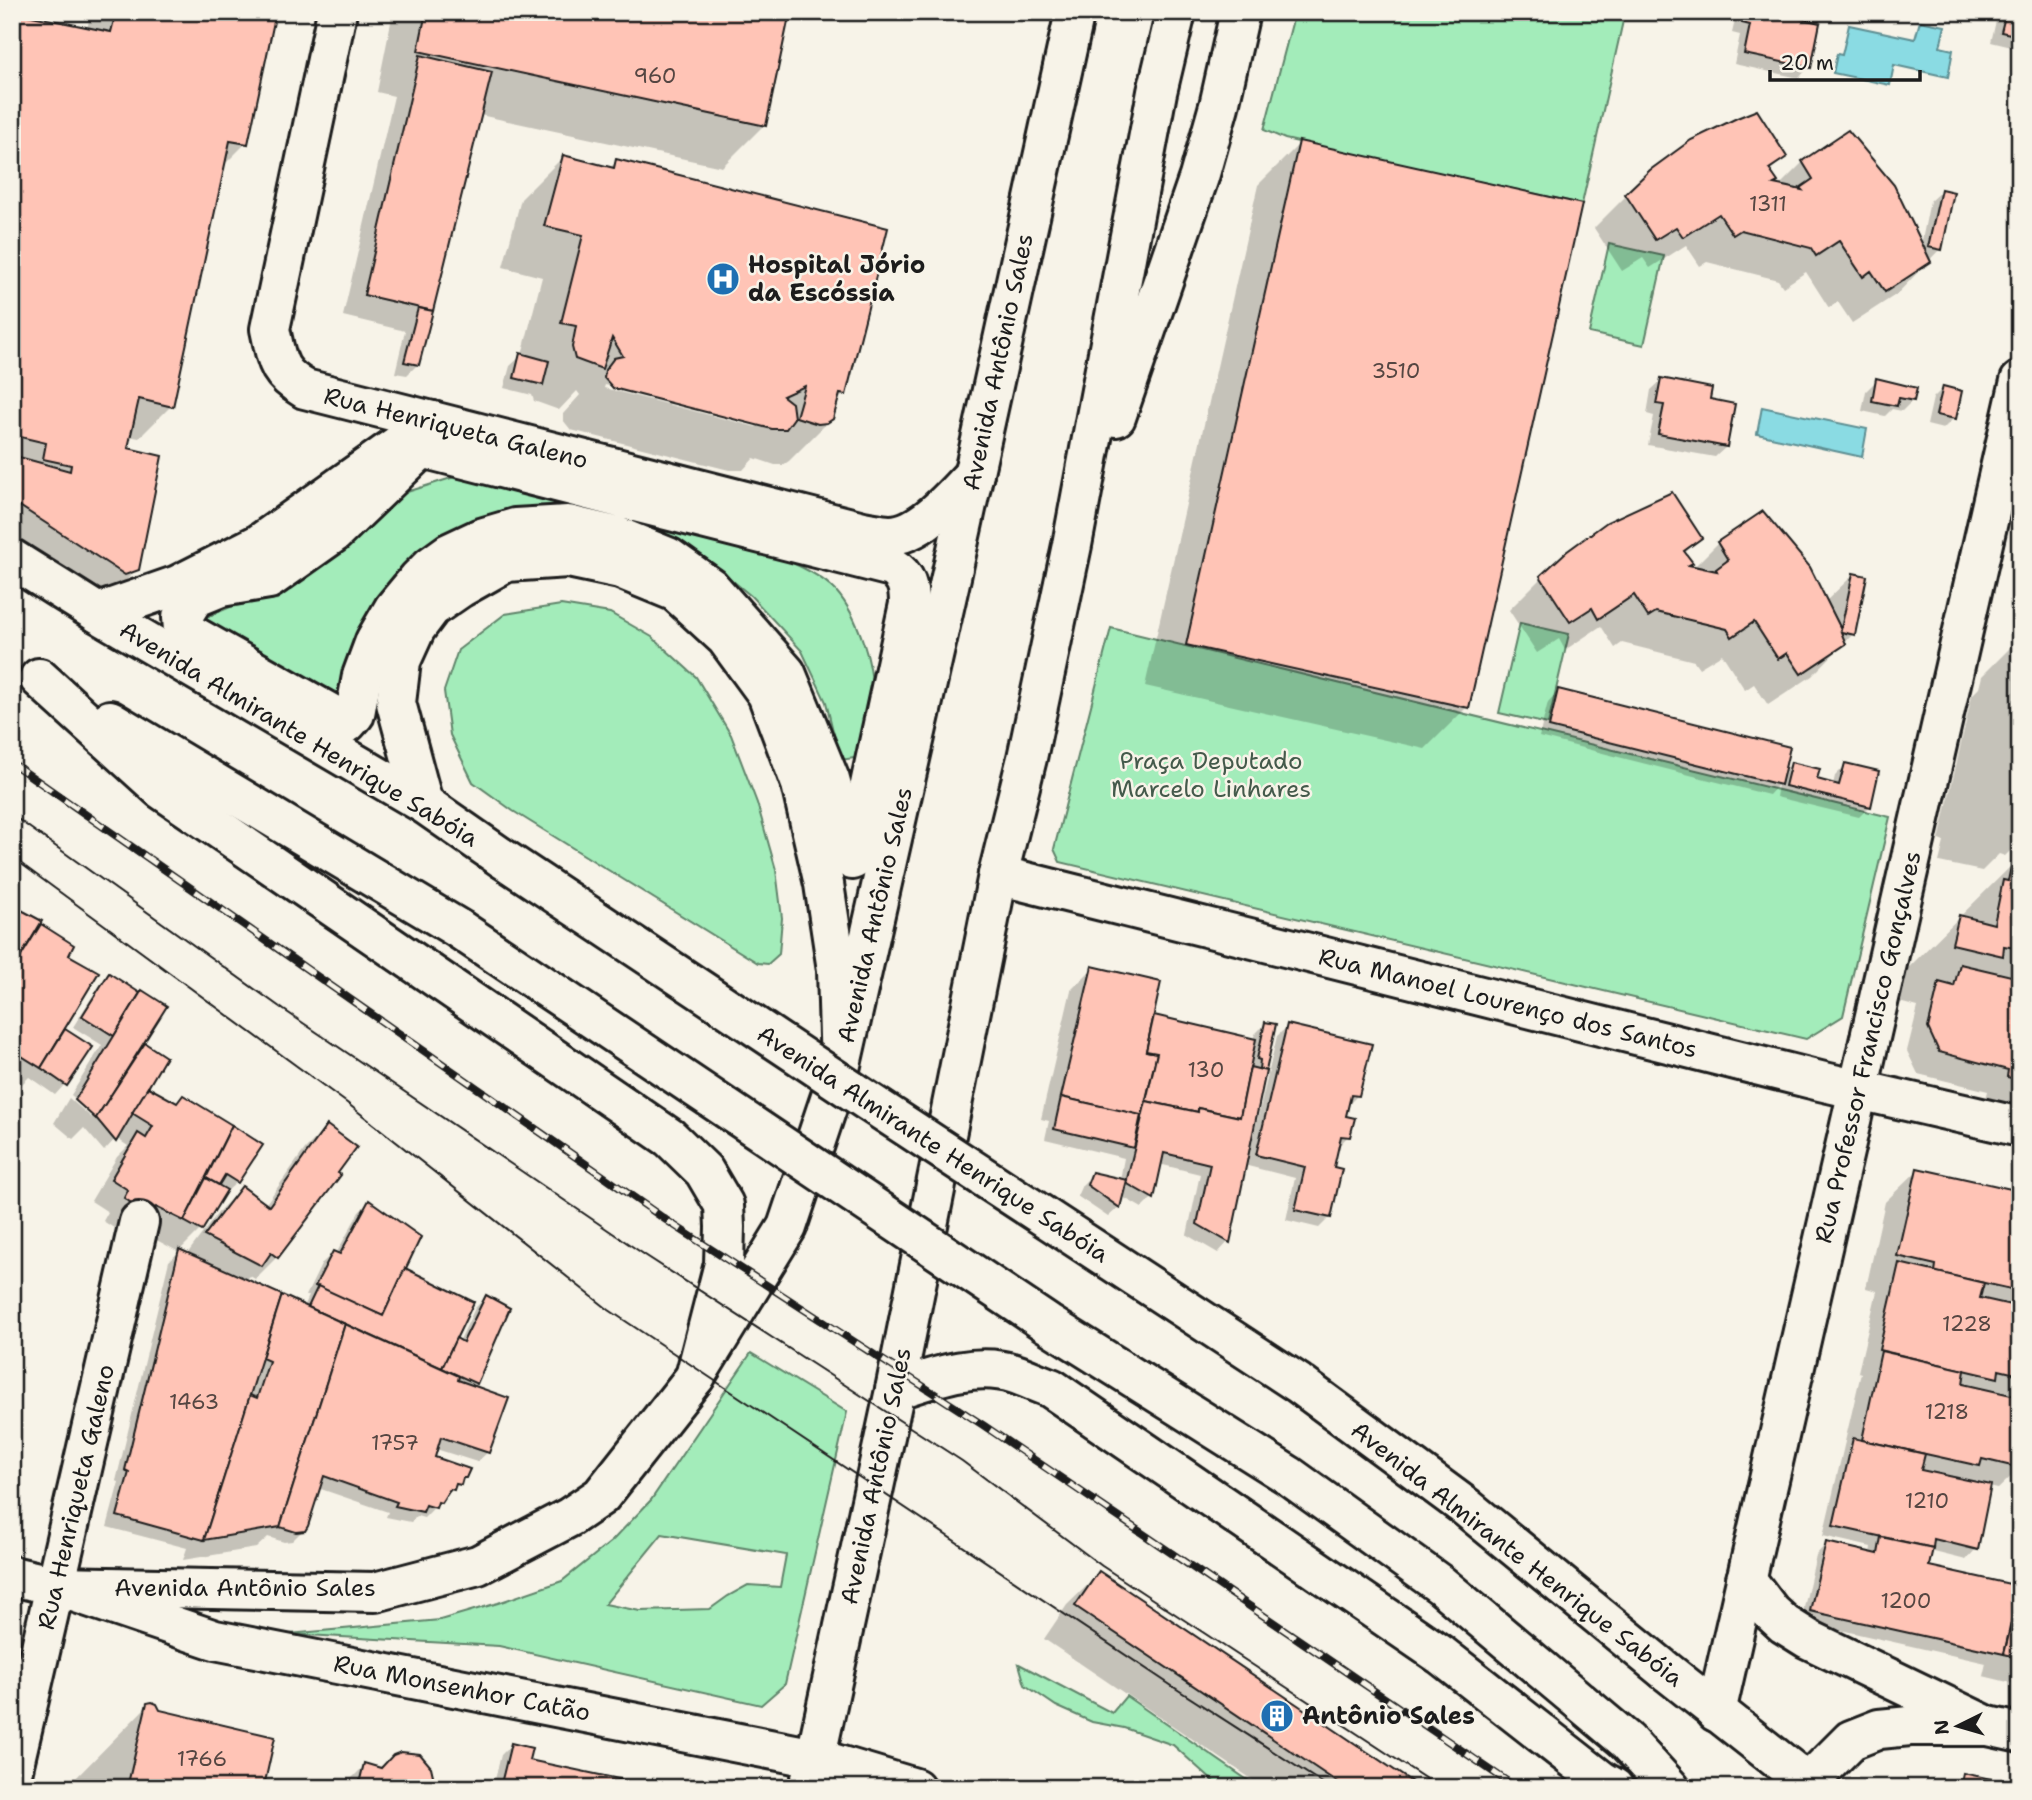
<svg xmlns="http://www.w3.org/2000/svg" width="2032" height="1800" viewBox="0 0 2032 1800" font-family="'Shantell Sans',sans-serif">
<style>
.green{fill:#a3ecba;stroke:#60846b;stroke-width:2;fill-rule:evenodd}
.water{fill:#8adbe3;stroke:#5e8f93;stroke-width:2}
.shadow{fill:#0003;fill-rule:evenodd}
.building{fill:#ffc4b6;stroke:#1c1c1c;stroke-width:2}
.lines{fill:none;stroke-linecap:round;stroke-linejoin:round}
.street-casing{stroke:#1c1c1c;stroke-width:44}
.secondary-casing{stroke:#1c1c1c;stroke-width:44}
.primary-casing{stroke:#1c1c1c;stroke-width:44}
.highway-casing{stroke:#1c1c1c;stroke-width:44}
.street{stroke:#f7f3e8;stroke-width:38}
.secondary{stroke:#f7f3e8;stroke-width:38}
.primary{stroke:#f7f3e8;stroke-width:38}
.highway{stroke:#f7f3e8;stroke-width:38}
.tram{stroke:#1c1c1c;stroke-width:2}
.rail-casing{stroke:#1c1c1c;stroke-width:8}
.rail{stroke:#f7f3e8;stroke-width:5;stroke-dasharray:16;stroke-linecap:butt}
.highway-bridge-casing{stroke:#1c1c1c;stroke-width:44;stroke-linecap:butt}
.highway-bridge{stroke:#f7f3e8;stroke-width:38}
.labels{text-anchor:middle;stroke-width:5;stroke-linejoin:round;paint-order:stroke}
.number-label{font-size:21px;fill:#554642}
.poi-label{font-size:24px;font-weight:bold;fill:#1c1c1c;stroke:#f7f3e8;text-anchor:start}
.street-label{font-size:24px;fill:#1c1c1c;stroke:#f7f3e8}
.park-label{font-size:24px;fill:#445a4b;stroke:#f7f3e8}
</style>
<rect width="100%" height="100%" fill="#f7f3e8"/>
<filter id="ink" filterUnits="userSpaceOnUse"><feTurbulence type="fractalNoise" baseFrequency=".0143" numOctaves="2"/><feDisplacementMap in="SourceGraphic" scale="14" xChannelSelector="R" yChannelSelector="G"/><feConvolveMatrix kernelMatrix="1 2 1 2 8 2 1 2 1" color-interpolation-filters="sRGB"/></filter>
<g filter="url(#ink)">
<g class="green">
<path d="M1295 12H1625L1582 204 1285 139 1264 130Z"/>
<path d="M1609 244 1664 256 1644 345 1589 333Z"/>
<path d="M470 472C532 489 593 506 655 522 704 536 802 554 836 591 858 616 875 667 872 700 870 719 865 738 862 757L840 760 826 702 802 651 751 596 703 556 656 532 569 510 341 693 321 690 202 619 242 602 277 599 307 576 354 531 404 493Z"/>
<path d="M561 605 610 613 652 637 696 677 731 735 757 803 776 870 782 918 779 954 768 964 758 963 513 811 473 782 450 735 444 691 458 650 505 614Z"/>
<path d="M1520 623 1569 634 1548 724 1499 713Z"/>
<path d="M1111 628 1890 817 1843 1016 1806 1039 1060 862 1054 849Z"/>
<path d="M751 1353 847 1412 785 1684 761 1705 499 1646 289 1634 440 1620 498 1603 562 1581 612 1541 651 1500ZM662 1534 786 1555 780 1587 748 1585 728 1596 710 1609 640 1611 605 1604Z"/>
<path d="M1019 1664 1112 1713 1126 1696 1259 1788H1223L1215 1783 1173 1745 1124 1728 1092 1722 1056 1706 1025 1685Z"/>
</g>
<g class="water">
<path d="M1920 21 1945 26 1940 47 1953 50 1948 77 1894 65 1890 85 1833 73 1837 54 1842 55 1849 25 1915 39Z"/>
<path d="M1762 407 1867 429 1862 457 1757 434Z"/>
</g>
<g class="shadow">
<path d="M91 12H275L246 143 222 167 171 406 139 438 129 436 126 450 137 569 105 602 12 555V13L87 29Z"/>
<path d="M393 12H788L764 125 722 167 480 115 418 364 407 375 395 373 405 331 343 316 394 96 377 92Z"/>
<path d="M1737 12H1794L1792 19 1809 67 1799 78 1734 64 1740 35 1732 33Z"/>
<path d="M2006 12H2020V49L1991 42 1996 21Z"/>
<path d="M1848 132 1921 245 1930 201 1941 191 1940 249 1897 294 1852 323 1838 302 1829 308 1806 272 1783 287 1778 280 1707 262 1700 266 1686 245 1650 268 1643 258 1622 271 1594 228 1651 171 1785 157 1769 172 1772 185 1778 187 1803 162Z"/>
<path d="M1300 143 1467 707 1425 749 1145 686 1258 185Z"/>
<path d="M563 157 609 169 617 161 844 394 836 402 831 419 789 461 783 465H775L754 458 743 470H729L571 430 563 420V414L580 395 577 391 559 410 534 401 532 395 504 388 510 366 522 355 542 277 503 267 521 199ZM605 385 758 424 756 427 604 388Z"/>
<path d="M1662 380 1708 400 1726 447 1715 457 1648 445 1654 416 1647 414 1651 390Z"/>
<path d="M1877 380 1913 400 1902 411 1892 409 1885 416 1862 411 1866 391Z"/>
<path d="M1943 388 1954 418 1943 429 1927 425 1933 398Z"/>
<path d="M1763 514 1825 602 1853 575V634L1812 676 1768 705 1754 684 1745 690 1722 654 1699 668 1694 661 1622 643 1615 648 1601 626 1565 650 1559 639 1537 653 1509 610 1542 577 1700 538 1684 554 1687 567 1693 568 1718 543Z"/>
<path d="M2020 638V841L2005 856 1999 854 1982 871 1939 862 1944 842 1939 840 1972 695 1979 688 1982 676Z"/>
<path d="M1558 691 1782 774 1791 764 1815 781 1833 785 1835 776 1846 765 1870 806 1859 817 1776 797 1778 785 1769 795 1539 737 1548 702Z"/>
<path d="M2013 864 2020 865 2019 1107 1986 1099 1988 1091 1918 1074 1907 1051 1918 1007 1895 1001 1902 974Z"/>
<path d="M12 907 72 946 67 955 59 1037 65 1031V1084L55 1095 29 1077 18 1088 12 1085Z"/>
<path d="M1093 968 1152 1016 1253 1040 1255 1034 1265 1024 1274 1025 1251 1134H1254L1277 1036 1288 1026 1358 1095 1346 1107 1344 1117 1348 1136 1337 1148 1332 1168 1329 1218 1319 1228 1286 1220 1295 1178 1244 1165 1228 1242 1218 1253 1187 1235 1200 1174 1159 1164 1152 1198 1142 1208 1121 1196 1119 1207 1108 1217 1077 1196 1082 1185 1093 1174 1120 1180 1124 1158 1045 1139 1049 1121 1041 1119 1071 990Z"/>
<path d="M110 975 140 995 138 1051 145 1045 146 1088 176 1105 183 1098 260 1145 237 1182 226 1192 224 1191 200 1230 179 1251 187 1254 220 1210 242 1188 265 1205 305 1149 327 1127 277 1257 255 1279 250 1276 245 1281 304 1307 309 1296H306L322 1263 333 1253 336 1254 359 1212 369 1202 403 1269 454 1339 459 1342 475 1308 485 1298 475 1383 471 1387 488 1452 477 1462 436 1449 433 1458 464 1477 424 1518 417 1516 411 1522 386 1517 388 1512 318 1488 303 1530 292 1541 284 1542 268 1537 256 1548 183 1560 187 1548 107 1527 119 1482 116 1481 169 1261 179 1252 136 1229 128 1237 103 1221 108 1212 91 1201 117 1157 128 1146 116 1138 104 1151 84 1128 73 1139 54 1123 69 1098 92 1118V1113L71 1095 102 1045 73 1027 99 986Z"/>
<path d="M1918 1170 2020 1193V1468L1998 1489 1989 1487 1976 1549 1966 1560 1930 1551 1927 1567 2006 1585 2020 1570V1685L1983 1676 1986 1663 1801 1621 1816 1555 1826 1544 1870 1554 1871 1547 1823 1536 1861 1373 1858 1372 1877 1291 1866 1288 1885 1202Z"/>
<path d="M1100 1573 1418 1788H1265L1044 1639 1067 1605Z"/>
<path d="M148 1705 159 1711 265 1788H66Z"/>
<path d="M511 1745 527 1762 645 1788H493L501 1755Z"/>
<path d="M365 1765 432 1782 450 1788H342Z"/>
<path d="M1964 1775 2017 1788H1953Z"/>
</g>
<g class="building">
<path d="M12 12 111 32 116 12H276L248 144 230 141 173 407 139 399 128 448 162 456 139 570 125 575 12 501V455L70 471 71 465 43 459 46 443 12 435Z"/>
<path d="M426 12H790L766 126 418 51Z"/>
<path d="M1744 12H1795L1794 17 1820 23 1811 68 1744 54 1750 25 1742 23Z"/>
<path d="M2006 12H2020V36L2001 32Z"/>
<path d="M420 55 492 72 433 311 364 295Z"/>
<path d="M1757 110 1787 157 1769 169 1778 182 1774 184 1802 190 1800 188 1813 179 1802 161 1848 130 1894 185 1931 262 1885 292 1871 271 1863 277 1839 241 1816 256 1811 248 1741 230 1733 235 1719 214 1683 237 1676 227 1655 240 1625 194 1650 170 1691 140 1737 118Z"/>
<path d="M1299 141 1582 204 1469 708 1186 645Z"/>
<path d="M563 155 614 168 616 159 888 228 846 395 840 394 833 419 827 423 818 424 796 417 805 386 783 396 792 403 794 418 786 429H772L613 388 604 378 605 370 614 358 623 356 612 338 602 369 575 359 572 347 576 326 561 323 583 235 544 226Z"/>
<path d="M1941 189 1954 192 1942 250 1928 247Z"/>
<path d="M418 308 433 311 419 365 404 362Z"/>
<path d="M520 353 549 361 543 385 514 378Z"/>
<path d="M1661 378 1712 388 1710 399 1735 404 1727 447 1658 434 1664 405 1656 404Z"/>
<path d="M1876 378 1917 388 1914 401 1899 398 1897 406 1872 401Z"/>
<path d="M1943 386 1962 391 1956 419 1936 415Z"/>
<path d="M1672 492 1702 538 1684 551 1693 563 1689 565 1717 571 1716 569 1728 560 1717 542 1763 511 1810 567 1841 629 1853 573 1867 576 1855 635 1841 632 1846 644 1801 674 1787 653 1778 659 1754 622 1732 637 1727 629 1656 612 1648 617 1634 595 1598 619 1592 608 1570 622 1540 576 1566 552 1607 522Z"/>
<path d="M1558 689 1790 747 1781 785 1549 727Z"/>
<path d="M1791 762 1820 769 1817 779 1839 785 1845 763 1879 771 1871 807 1785 786Z"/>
<path d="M2012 862 2020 863V949L2004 946 2003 956 1952 944 1959 915 1994 924 2003 880 2008 881Z"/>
<path d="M12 905 42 921 12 971Z"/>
<path d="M41 924 74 945 69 955 99 972 41 1068 12 1050V971Z"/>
<path d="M1960 964 2020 978V1080L2007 1077 2008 1070 1939 1052 1928 1028 1939 982 1954 986Z"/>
<path d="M1092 966 1161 982 1146 1051 1157 1053 1142 1116 1061 1097Z"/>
<path d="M109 973 140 993 114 1036 82 1016Z"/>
<path d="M142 990 167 1006 96 1119 75 1100Z"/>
<path d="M1154 1015 1256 1039 1240 1117 1198 1108V1112L1146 1101 1157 1053 1146 1051Z"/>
<path d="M1265 1022 1276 1024 1266 1071 1259 1069 1260 1060 1257 1059Z"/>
<path d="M1287 1024 1372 1044 1359 1096 1351 1095 1346 1116 1355 1118 1350 1137 1341 1136 1334 1167 1342 1169 1331 1218 1295 1210 1305 1167 1256 1155Z"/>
<path d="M65 1029 93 1047 67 1086 41 1068Z"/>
<path d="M145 1043 166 1057 116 1142 96 1118Z"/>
<path d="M1250 1067 1266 1071 1230 1243 1197 1224 1210 1164 1164 1153 1154 1199 1126 1183 1146 1101 1198 1112V1108L1240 1117Z"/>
<path d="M148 1087 177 1103 183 1095 232 1125 184 1221 156 1207 151 1216 124 1198 128 1190 111 1179 138 1133 146 1138 153 1126 132 1113Z"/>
<path d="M1061 1097 1141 1115 1134 1148 1054 1129Z"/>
<path d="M232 1125 263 1145 238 1183 225 1175 219 1185 206 1178Z"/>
<path d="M327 1125 357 1147 338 1173 341 1175 278 1258 271 1253 262 1266 204 1236 242 1186 269 1206Z"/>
<path d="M1917 1168 2020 1191V1291L1935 1272 1936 1265 1897 1256Z"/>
<path d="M1092 1172 1127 1180 1120 1208 1087 1185Z"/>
<path d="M206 1178 227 1190 202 1231 184 1221Z"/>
<path d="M369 1200 421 1237 383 1316 315 1286 333 1251 340 1254Z"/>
<path d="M179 1249 282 1295 204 1540 117 1516 129 1472 125 1470Z"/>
<path d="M1899 1263 1984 1283 1980 1298 2020 1307V1375L1999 1370 1998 1378 1879 1350Z"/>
<path d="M405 1268 474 1302 442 1368 308 1307 318 1286 383 1316Z"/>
<path d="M282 1295 345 1324 280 1527 204 1540 250 1395 257 1398 269 1361 262 1358Z"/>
<path d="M486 1295 510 1308 477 1384 442 1368 456 1338 463 1342Z"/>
<path d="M345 1324 459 1376 458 1380 509 1398 489 1453 441 1437 435 1457 470 1469 466 1478H463L461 1485 456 1484 454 1490 450 1489 441 1503 438 1502 436 1508 426 1505 423 1512 395 1506 397 1502 324 1476 308 1526 305 1531 296 1532 280 1527Z"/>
<path d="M1881 1351 1965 1370 1963 1384 2020 1397V1468L1982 1459 1980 1466 1862 1440Z"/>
<path d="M1853 1438 1925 1454 1921 1470 1991 1485 1978 1550 1934 1539 1933 1548 1833 1526Z"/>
<path d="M1881 1537 1933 1548 1929 1566 2019 1586 2004 1654 1810 1611 1826 1542 1878 1554Z"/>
<path d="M1099 1571 1421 1788H1346L1075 1606Z"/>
<path d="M2020 1591V1658L2004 1654Z"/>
<path d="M152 1702 157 1704 160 1710 275 1737 265 1782 268 1783 266 1788H127L146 1707 147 1703Z"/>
<path d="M511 1743 532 1748 529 1760 619 1779 617 1788H500Z"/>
<path d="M401 1752 420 1754 431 1767 434 1780 451 1785V1788H358L364 1763 381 1768 393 1755Z"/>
<path d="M1963 1773 2019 1785V1788H1960Z"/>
<path d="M619 1779 655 1788H617Z"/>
</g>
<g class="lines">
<defs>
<g id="street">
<path d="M337 12 270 329C277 360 276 372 305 389L432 421"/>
<path d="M422 448 892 567C907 576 909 588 909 604L854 859 852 860 830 780 786 673 710 587 668 557 619 537 568 525 515 528 481 538 449 553 431 566 418 579 394 608 375 641 362 676 355 714 347 723 183 630 182 617 194 598 221 587 269 579 334 533Z"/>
<path d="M998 875 1820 1081 2020 1127"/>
<path d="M1746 1579 1771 1612 1784 1624 1808 1639 1988 1726"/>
<path d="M1716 1712 2020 381"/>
<path d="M815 1758 915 1788"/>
<path d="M12 1773 139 1222"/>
<path d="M1808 1783 1851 1740 1879 1729 1910 1726H1988L2020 1733"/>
</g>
<path id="secondary" d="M12 1576 56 1586 215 1640 815 1758"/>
<g id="primary">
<path d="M1116 417 1199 177 1219 106 1240 12"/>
<path d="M432 421 863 531C871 532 881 535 890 535 921 535 954 495 974 474"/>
<path d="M56 1586 375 1592 478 1565 570 1517 601 1496 695 1377 787 1227 840 1069 951 577 1075 12"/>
<path d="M809 1788 895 1390 998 875 1027 758 1072 545 1157 92 1176 12"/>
</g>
<g id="highway">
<path d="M12 559 98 613 423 803 502 858"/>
<path d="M98 613 178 585 259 544 432 421"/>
<path d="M39 678 161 789 670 1138 704 1171 724 1205 725 1227 724 1264 695 1377"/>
<path d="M110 720 459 929"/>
<path d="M423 803 396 703 401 661 416 628 431 608 460 588 506 562 568 558 620 569 676 592 726 638 767 694 801 784 824 884 837 970 840 1069"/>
<path d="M895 1390C932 1378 975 1361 1015 1374 1027 1378 1039 1384 1051 1388L1441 1655 1602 1781 1614 1788"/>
<path d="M1666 1671 1814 1788"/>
<path d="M1627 1741 1670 1788"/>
</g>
</defs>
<use href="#street" class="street-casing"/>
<use href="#secondary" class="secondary-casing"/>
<use href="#primary" class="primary-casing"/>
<use href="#highway" class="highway-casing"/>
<use href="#street" class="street"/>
<use href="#secondary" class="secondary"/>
<use href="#primary" class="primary"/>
<use href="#highway" class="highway"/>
<g class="tram">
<path d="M12 815 284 1010 645 1255 962 1461 1102 1566 1440 1788"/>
<path d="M12 857 347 1103 609 1310 1172 1686 1330 1788"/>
</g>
<defs>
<path id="rail" d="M12 763 666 1220 983 1425 1517 1788"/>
</defs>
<use href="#rail" class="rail-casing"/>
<use href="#rail" class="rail"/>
<defs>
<g id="highway-bridge">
<path d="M502 858 869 1102 1298 1383 1466 1507 1666 1671"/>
<path d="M459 929 1048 1324 1288 1475 1441 1585 1627 1741"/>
</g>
</defs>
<use href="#highway-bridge" class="highway-bridge-casing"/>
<use href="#highway-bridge" class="highway-bridge"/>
</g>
</g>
<defs>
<symbol id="hospital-disc" viewBox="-11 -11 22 22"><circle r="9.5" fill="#1f6fb2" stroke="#f7f3e8"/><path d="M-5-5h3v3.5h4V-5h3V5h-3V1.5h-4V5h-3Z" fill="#fff"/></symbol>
<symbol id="building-disc" viewBox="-11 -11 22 22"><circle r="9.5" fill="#1f6fb2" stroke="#f7f3e8"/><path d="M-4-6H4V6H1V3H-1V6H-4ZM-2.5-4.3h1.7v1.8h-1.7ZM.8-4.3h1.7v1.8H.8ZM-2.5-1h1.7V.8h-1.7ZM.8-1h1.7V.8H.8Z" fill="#fff"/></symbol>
</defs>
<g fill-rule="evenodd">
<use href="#hospital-disc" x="704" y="260" width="38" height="38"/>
<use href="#building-disc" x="1258" y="1697" width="38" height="38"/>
</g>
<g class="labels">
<g class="number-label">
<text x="655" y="83">960</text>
<text x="1768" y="211">1311</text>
<text x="1396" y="378">3510</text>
<text x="1206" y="1077">130</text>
<text x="1967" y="1331">1228</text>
<text x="194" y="1409">1463</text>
<text x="1947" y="1419">1218</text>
<text x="395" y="1450">1757</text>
<text x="1927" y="1508">1210</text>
<text x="1906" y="1608">1200</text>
<text x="202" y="1766">1766</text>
</g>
<g class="poi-label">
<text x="748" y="273">Hospital Jório<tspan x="748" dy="28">da Escóssia</tspan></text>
<text x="1302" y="1724">Antônio Sales</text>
</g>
<g class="street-label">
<text transform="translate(998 362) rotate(-78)" y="8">Avenida Antônio Sales</text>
<text transform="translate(456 428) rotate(14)" y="8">Rua Henriqueta Galeno</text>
<text transform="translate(299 734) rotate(31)" y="8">Avenida Almirante Henrique Sabóia</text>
<text transform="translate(875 915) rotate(-77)" y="8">Avenida Antônio Sales</text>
<text transform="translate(1508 1003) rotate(14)" y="8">Rua Manoel Lourenço dos Santos</text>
<text transform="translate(1868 1047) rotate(-77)" y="8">Rua Professor Francisco Gonçalves</text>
<text transform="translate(933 1144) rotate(33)" y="8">Avenida Almirante Henrique Sabóia</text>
<text transform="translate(876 1476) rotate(-78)" y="8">Avenida Antônio Sales</text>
<text transform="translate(76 1497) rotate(-77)" y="8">Rua Henriqueta Galeno</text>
<text transform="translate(1517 1554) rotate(38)" y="8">Avenida Almirante Henrique Sabóia</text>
<text x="245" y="1596">Avenida Antônio Sales</text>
<text transform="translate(462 1688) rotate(11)" y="8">Rua Monsenhor Catão</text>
</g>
<g class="park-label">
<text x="1211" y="769">Praça Deputado<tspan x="1211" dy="28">Marcelo Linhares</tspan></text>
</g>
</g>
<rect width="2032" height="1800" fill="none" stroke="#f7f3e8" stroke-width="42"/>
<rect x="21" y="21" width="1990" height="1758" fill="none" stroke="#1c1c1c" stroke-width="2.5" filter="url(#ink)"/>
<g transform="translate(1958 1726) rotate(265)" stroke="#f7f3e8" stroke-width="5" paint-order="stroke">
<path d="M0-5L12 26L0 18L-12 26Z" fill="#1c1c1c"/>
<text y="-10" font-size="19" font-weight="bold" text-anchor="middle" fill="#1c1c1c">N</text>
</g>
<path d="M1770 70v10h150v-10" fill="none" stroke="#1c1c1c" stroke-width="3.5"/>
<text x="1780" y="70" font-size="21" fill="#1c1c1c" stroke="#f7f3e8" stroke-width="5" paint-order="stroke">20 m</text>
</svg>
